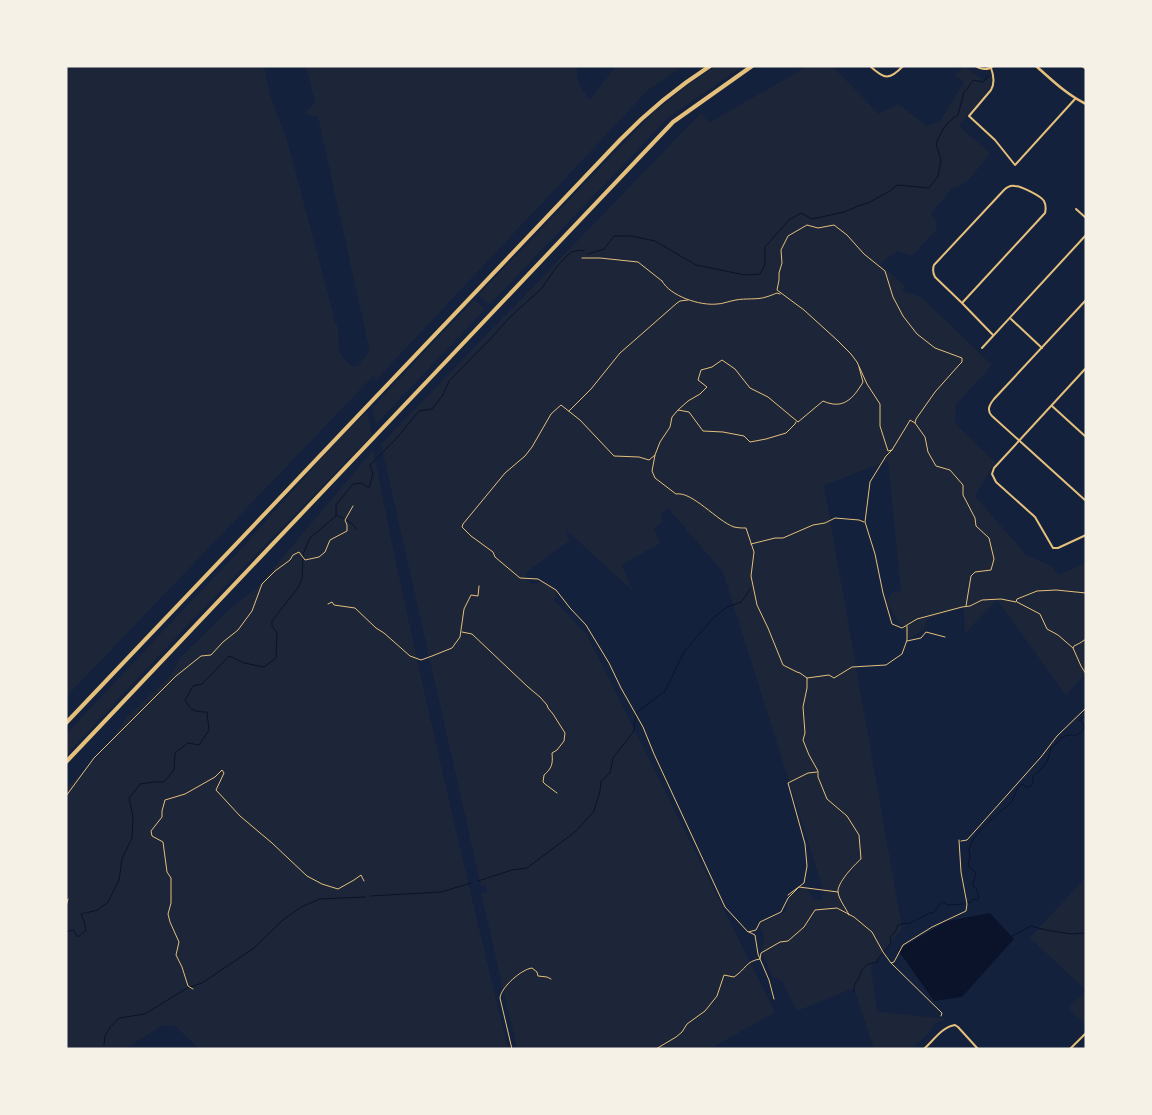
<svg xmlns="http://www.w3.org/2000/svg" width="1152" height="1115" viewBox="0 0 1152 1115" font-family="'Playfair Display',serif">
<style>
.green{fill:#1d2539}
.water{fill:#0b132b}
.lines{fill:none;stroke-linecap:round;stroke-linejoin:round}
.stream{stroke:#0b132b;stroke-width:1}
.path{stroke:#e5c07b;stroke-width:1}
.minor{stroke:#e5c07b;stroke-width:2}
.secondary{stroke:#e5c07b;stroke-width:2.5}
.motorway{stroke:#e5c07b;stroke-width:4}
</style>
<rect width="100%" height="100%" fill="#14213d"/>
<g class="green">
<path d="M66 66H264L270 95 287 140 333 313 334 320 338 328 339 352 343 358 353 367 360 365 361 361C370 354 371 349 367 339L318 117 304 114 315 103 308 73 304 66H577C576 81 580 86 588 98L591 99 616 66H683L648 90 375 381 374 375 66 697Z"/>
<path d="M716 66H743L669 117 490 304 478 295 653 113 686 86Z"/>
<path d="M808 66H832L879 114 898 104 927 126 940 121 964 82 954 75 965 67 981 79 983 82 992 75V85L959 126 990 153C980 165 967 187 952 188L931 214 937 222 936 230 912 256 897 251 880 264 905 286 902 291 921 297 992 365 956 405 955 423 995 462 975 496 1027 556 1052 566 1058 575 1086 563V673L1066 695 997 600 965 633 964 607 927 619 924 629 910 639 886 602 893 592 901 591 888 461 824 485 902 928 871 967 877 1012 947 1019 935 1023C929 1033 918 1046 906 1049 896 1051 884 1049 874 1049L854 988 797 1011 782 981 772 977 761 949 765 939 759 924 786 911 788 895 805 887 814 900H821L824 892 723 572 668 508 662 513 661 523 654 529 660 543 622 565 633 591 566 530 569 541 527 572 526 578 533 585 542 581 557 590 554 600 587 635 775 1012 710 1049H517L481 893H487L486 885 481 886 381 444 701 113 709 123Z"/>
<path d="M474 300 485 309 376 424 372 408Z"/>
<path d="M367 411 372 435 196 616 66 755V734L240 550 330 449Z"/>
<path d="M373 450C413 651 460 850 508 1049H199L176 1027 163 1025 125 1049H66V789L106 748 126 718 171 675 180 658 233 606 256 589Z"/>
<path d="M1086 877V990L1030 938Z"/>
<path d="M1086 991V1025L1068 1008Z"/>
</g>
<path class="water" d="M990 913 1014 939 962 997 934 1001 898 950 947 921Z"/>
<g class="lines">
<g class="stream">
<path d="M588 254 604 249 614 236H631L655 241 696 265 745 275 760 274 765 265V247L789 220 801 213 812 219 844 212 858 206 868 203 890 191 897 185 929 188 938 176 941 160 936 144C942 130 945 123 958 115L964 92 968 88 973 80 983 82 989 76"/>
<path d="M337 515 351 523 357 529"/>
<path d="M478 881 512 870 527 868 575 832 594 811 600 791 601 781 610 773 613 758 634 731 636 713 665 691 684 652 713 618 727 607 741 602 751 588"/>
<path d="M371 896 441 892 471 883"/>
<path d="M968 902 970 903 973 899 977 900 979 897 976 888 973 886V883L976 875 975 872 968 866C968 862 970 859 970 855 970 854 969 852 969 851 969 838 992 819 1001 811 1003 808 1008 807 1010 804 1015 797 1015 789 1022 784L1026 787H1030L1033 783C1031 772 1038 774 1043 767 1048 762 1049 755 1051 748 1060 742 1062 732 1075 736L1080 733 1084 729 1083 723 1079 720 1083 717 1086 718"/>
<path d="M66 932 73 930 78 937 86 930 84 921 81 914 98 910 108 902 119 880 122 859 132 838 133 817 129 798 140 784 154 782H164L174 770 175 753 188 743 199 745 209 730 207 712C195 712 191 711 185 700L193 686 202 684 229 656 244 663 264 667 276 658 277 633 272 626V621L297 589 302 579 303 554 310 538 336 516V505L353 484 361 483 369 488 373 474 370 465 395 440 419 411 432 409 443 395 449 381 495 334 509 318 542 288 557 266 571 252 580 250 584 251"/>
<path d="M1012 936 1031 926 1046 930 1071 934 1086 933"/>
<path d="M854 993C854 982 855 985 859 977 865 964 864 965 878 962V959L891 943 890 937 895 932 898 925 905 923 908 924 924 916 927 915 929 913H933L942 902 946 903 947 905 963 904"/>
<path d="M104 1045 105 1036 110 1027 119 1018 145 1014 187 988 202 983 254 948 284 919 301 907 320 899 365 897"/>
<path d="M102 1049V1048"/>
</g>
<g class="path">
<path d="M582 258H600L638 262 662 281"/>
<path d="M662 281C670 296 700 306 717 304 723 304 729 301 736 300 746 298 757 300 766 297 770 296 774 294 777 293L780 294"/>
<path d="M678 410 688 401 700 394 707 387 698 380 701 370 712 367 722 360 735 369 750 388 768 397 798 422 823 401C843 410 853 399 863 382L859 367"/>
<path d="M569 411 591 389 620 353 677 303 680 301 688 300"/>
<path d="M915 423 910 420 909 422 892 450 886 456 870 482 865 522 875 554 883 593 892 624 902 628 917 619 962 607 970 606 982 600 1001 599 1016 602 1017 599 1037 591 1056 590 1086 593"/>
<path d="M892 450 888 451 880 426V404L867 384 857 362 851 354 837 340 804 310 777 290 779 280V273L782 263 781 250 788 236 807 225 818 228 834 225 847 235 864 254 885 271 893 297 903 316 917 334 935 348 962 358V362L959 365 935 392 916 419 915 423 925 437 928 452 936 466 950 470 963 485V495L975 518 976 526 989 538 994 559 991 570 975 572 971 576 966 606"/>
<path d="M655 455 660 442 670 427 672 417 678 410 689 412 703 431 723 432 744 436 750 442 766 439 786 433 795 424 796 422"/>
<path d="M751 544 775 538H783L813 525 825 523 835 518 859 520 864 522"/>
<path d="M1017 602 1040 614 1047 629 1058 635 1073 648"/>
<path d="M328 604 332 602 334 605 355 608 376 628 384 633 410 656 421 660 432 656 452 648 460 637 464 609 471 595 478 596 479 586"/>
<path d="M462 632 472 634 528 687 540 697 547 705 548 708 553 714 565 733 564 741 557 750 552 753C553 764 552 768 544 775L543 782 545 784 557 793"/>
<path d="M1086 639 1080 643 1074 646 1073 648 1081 666 1086 674"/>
<path d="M907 641 921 638 926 632 945 637"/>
<path d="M807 678 800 673 797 672 783 665 768 628 757 605 751 576 754 552 746 528C743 528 738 528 734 527 717 521 692 491 676 494L655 478 652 471 655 455 649 460 639 457 614 456 580 420 561 405 551 414 532 447 525 456 505 473 463 524 462 527 471 536 493 552 495 557 520 578 538 579 556 590 570 608 586 625 609 663 621 688 643 727 654 754 725 907 748 932 756 930 760 922 781 912 788 898 799 887 838 892"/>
<path d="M66 796 94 758 176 676 201 656 211 655 223 642 238 630 252 611 262 584 275 571 290 560 293 555 299 552 305 560 319 557 325 552 330 540 347 531V525L345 520 353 506"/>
<path d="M961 841 967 840 1041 757 1057 736 1086 708"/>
<path d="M788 895 804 883 807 866 805 844 788 783 808 773 817 772"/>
<path d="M66 906 68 899"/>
<path d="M849 915C846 908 839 900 838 892 837 883 854 865 861 859L859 835 847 816 827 799 818 777V771L809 755 803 740 805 733 803 707 807 688V678L829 675 834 678 852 667 886 665 902 654 907 640V626"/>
<path d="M193 989 188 986 182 967 176 955 179 942 170 922 168 914 171 903V878L167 872 163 842 152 836 151 831 162 817V811L165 800 185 794 215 777 222 770 224 773 216 790 240 816 272 843 307 876 322 884 338 889 354 880 361 875 364 881"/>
<path d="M774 999 769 980 760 959 761 953 780 942 788 941 804 927 815 910 837 908 854 917 872 932 883 952 891 963"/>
<path d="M941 1016 942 1013 891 963 894 962 903 945 932 927 966 911 967 904 961 872 959 840"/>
<path d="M512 1049 500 998C501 987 522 969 532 968L537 972 538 976 547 977 551 979"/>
<path d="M656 1049 676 1037 682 1032 687 1024 705 1011 717 996 724 975 734 977C746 969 746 961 760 959L758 954 755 935 749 932"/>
</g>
<g class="minor">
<path d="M870 66C884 79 889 81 903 66"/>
<path d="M975 66C980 69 988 71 993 66"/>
<path d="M1082 66 1086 69"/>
<path d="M991 68C994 76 995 83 991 90L969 116 995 140 1015 165 1075 99"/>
<path d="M1076 209 1086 218"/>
<path d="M1086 300 994 399C990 404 986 410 992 416L1086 501"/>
<path d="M962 303 1045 213C1046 209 1046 205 1044 201 1041 196 1021 186 1015 186 1011 185 1007 187 1004 190L934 265C932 270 933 273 935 277L962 303 993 335"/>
<path d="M1011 319 1042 348"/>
<path d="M982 348 1086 235"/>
<path d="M1086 368 994 468 992 474 996 482 1035 517 1053 548H1058L1086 535"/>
<path d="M1052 406 1086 437"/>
<path d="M924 1049C934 1040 942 1027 955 1025L958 1027 978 1049"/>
<path d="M1070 1049 1086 1033"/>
</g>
<path class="secondary" d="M1036 66C1052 80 1067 95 1086 104"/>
<g class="motorway">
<path d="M66 723 620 140C648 111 676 88 710 66"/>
<path d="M66 762 673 122 752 66"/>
</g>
</g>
<rect width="1152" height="1115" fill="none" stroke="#f6f1e7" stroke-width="135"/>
</svg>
